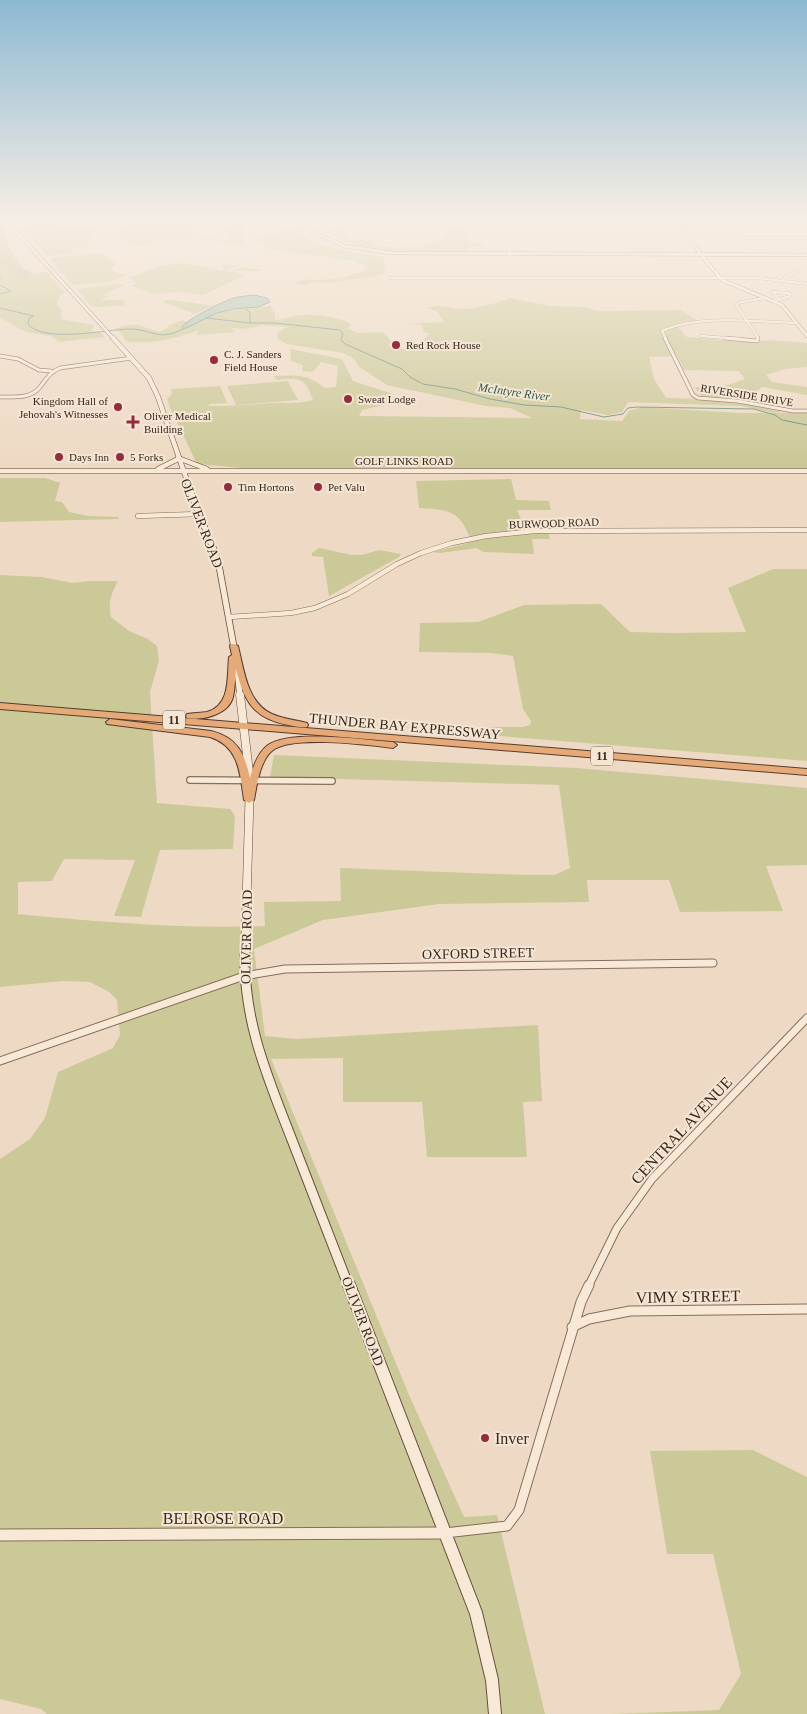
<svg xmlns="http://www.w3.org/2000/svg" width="807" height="1714" viewBox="0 0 807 1714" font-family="'Times New Roman',serif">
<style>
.green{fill:#ccc998}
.cemetery{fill:#c1bf97}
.water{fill:#a6c1b4;stroke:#6d8f81}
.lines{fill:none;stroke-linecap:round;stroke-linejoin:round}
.stream{stroke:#6d8f81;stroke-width:1}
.minor-far5-casing{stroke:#886b5b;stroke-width:3}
.minor-far4-casing{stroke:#886b5b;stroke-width:4.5}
.minor-far3-casing{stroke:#886b5b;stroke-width:5.5}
.minor-far2-casing{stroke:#886b5b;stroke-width:8}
.minor-far1-casing{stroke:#886b5b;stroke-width:9}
.minor-casing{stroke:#886b5b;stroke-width:11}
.tertiary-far1-casing{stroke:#886b5b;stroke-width:4}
.tertiary-casing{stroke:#886b5b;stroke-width:13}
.secondary-far5-casing{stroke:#6a4d3e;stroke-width:4}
.secondary-far4-casing{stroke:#6a4d3e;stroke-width:5.5}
.secondary-far3-casing{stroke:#6a4d3e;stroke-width:7}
.secondary-far2-casing{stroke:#6a4d3e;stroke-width:9}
.secondary-far1-casing{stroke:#6a4d3e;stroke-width:11}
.secondary-casing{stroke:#6a4d3e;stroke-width:14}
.trunk-casing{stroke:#563b2f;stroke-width:2}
.minor-far5{stroke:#f8e9d7;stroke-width:2.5}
.minor-far4{stroke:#f8e9d7;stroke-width:3}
.minor-far3{stroke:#f8e9d7;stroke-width:4.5}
.minor-far2{stroke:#f8e9d7;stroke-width:5.5}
.minor-far1{stroke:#f8e9d7;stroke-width:7}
.minor{stroke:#f8e9d7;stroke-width:9}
.tertiary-far1{stroke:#f8e9d7;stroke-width:3}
.tertiary{stroke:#f8e9d7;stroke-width:11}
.secondary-far5{stroke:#f8e9d7;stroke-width:3}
.secondary-far4{stroke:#f8e9d7;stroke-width:4.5}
.secondary-far3{stroke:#f8e9d7;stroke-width:5.5}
.secondary-far2{stroke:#f8e9d7;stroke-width:8}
.secondary-far1{stroke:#f8e9d7;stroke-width:9}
.secondary{stroke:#f8e9d7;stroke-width:12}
.trunk{fill:#e6aa79;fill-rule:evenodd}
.poi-dot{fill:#972b3e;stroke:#f5e6d4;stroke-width:2}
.labels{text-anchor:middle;stroke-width:4;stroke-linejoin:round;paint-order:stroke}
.far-poi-label{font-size:11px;fill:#38271e;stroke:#f5e6d4;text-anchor:start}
.far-street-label{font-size:11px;fill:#38271e;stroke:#f5e6d4}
.far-water-label{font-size:12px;font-style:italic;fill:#2e584e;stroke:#f5e6d4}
.shield{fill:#f5e6d4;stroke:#716055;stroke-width:1}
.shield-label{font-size:12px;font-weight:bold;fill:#38271e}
.street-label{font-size:14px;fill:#38271e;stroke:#f5e6d4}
.near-street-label{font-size:16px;fill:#38271e;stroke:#f5e6d4}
.near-poi-label{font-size:16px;fill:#38271e;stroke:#f5e6d4;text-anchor:start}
</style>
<rect width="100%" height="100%" fill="#eedac4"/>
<g class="green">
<path d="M26 218H229L231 219 194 222 190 232C202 240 219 240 233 240L224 230 231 226 229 222 237 221 242 225 245 246 193 237 142 242H158L133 247 127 241 119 238 127 224 106 223 96 226 97 220H59L55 227H97L88 241 90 246 69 249 74 253 48 256 21 228 28 227V221Z"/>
<path d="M454 225 466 226 465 229 461 231 468 234V243L484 244 483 247H470L463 253C424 252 357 259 328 231L340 229 350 239 373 242 374 246C397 247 429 252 446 235L445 231Z"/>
<path d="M300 230C312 250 361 253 384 257L385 273 377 276 329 283 316 282 304 285 293 283C306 278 305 280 317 280 333 280 350 277 365 270L368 266 354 261 268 249 266 248 265 244 252 239 277 232Z"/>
<path d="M100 253 117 265 111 268 114 272 128 275 108 282 73 285 59 270 50 258Z"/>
<path d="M184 263 224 271 222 264 236 266 226 270 230 272 243 267 263 270C253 274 243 268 233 272L245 275 203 295 183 292 152 294 132 286 138 282H123L134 281 129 278 159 266Z"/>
<path d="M0 266C21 272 24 276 47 272L64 292 58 299 57 305 62 310 60 315 62 317 60 319 94 325 92 332 99 331 105 337 59 342 51 336 26 332 0 318Z"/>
<path d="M118 284 125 285 103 295 108 296 101 300H127L124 301 125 306 92 307 77 289Z"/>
<path d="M509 298 551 306 587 307 597 311 681 310 698 321 676 324 687 337 746 342 767 340 807 343V367L785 369 766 375 772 382 807 387V395L762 387 747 399 701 396 694 387H722L745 379 739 371 684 370 677 356 649 357 654 379 666 398C706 398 744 403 782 412L773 413 741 406 628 402 622 412 608 415 581 410 580 419 622 421 629 411 641 407 740 413H807V468H241L197 464 170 408 167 399 172 394 171 389 220 386 227 403 210 404 208 406C229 406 250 405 271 403 285 403 299 404 313 400 305 377 300 378 277 380L274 376C295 375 309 374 325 388L336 387 338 366 321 362 313 372 302 371 303 365 291 361 290 349 342 359 353 381 393 394 392 403 362 410 359 416 532 418 510 408 486 406 387 385 358 366 353 358 343 353 287 344 278 339 277 333 287 327 262 325 248 329 231 328 235 332 196 335 199 330C183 337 144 346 126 341L120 332 114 329 128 325H138L159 332 168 328 169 325 183 320 191 326 218 312 270 306 275 314V320C282 320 287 317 294 316 313 313 334 316 351 324L348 328 357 333 383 332 392 342 388 345C399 349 412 352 423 345L421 342 430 333 423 332 422 325 405 324 444 322 437 311 427 308C444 303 446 309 462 309 471 309 501 303 509 298Z"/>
<path d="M167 300H174L214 306 194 314 163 302Z"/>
<path d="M288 381 298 400 236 405 227 386Z"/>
<path d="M0 478H45L60 483 55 501 62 502 69 512 88 516 119 517 118 519 0 522Z"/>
<path d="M511 479 516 500 549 501 551 510H517L523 524 552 528 509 531 470 538C459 509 447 510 419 508L416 481Z"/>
<path d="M548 532 550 539H532L534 554 483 552 477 548 440 553 433 552 487 538Z"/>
<path d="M319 548 352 555H362L379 550 401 554 399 557 329 596 323 557 312 556V553Z"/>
<path d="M773 569H807V761L426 730 460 727H523L530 725 531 721 523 709 513 656 491 653 419 652 420 623 478 622 524 605 601 604 630 632 673 633 746 632 728 588Z"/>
<path d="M0 575 41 577 73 583 89 581H118C111 594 108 602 111 617L129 631 148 639 157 646 159 661 150 692 157 803 230 809 235 816 233 849 160 850 141 917 114 916 135 860 64 859 52 881 18 882V914C100 922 182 929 265 926L264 902 341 901 340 868 526 875H554L570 868 559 785 270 777 274 755 576 768 807 788V865L766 866 783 911 680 912 669 880H587L589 902 439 904 323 920 254 949 265 1036 296 1039 538 1025 542 1101 523 1102 527 1157H427L422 1102H343V1058L271 1059 409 1395 464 1517 497 1515 545 1714H47L41 1709 0 1699V1159L30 1139 45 1118 58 1072 113 1048 120 1035 117 1000 109 992 90 982 63 981 0 987Z"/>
<path d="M753 1450 807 1477V1714H612L719 1710 741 1674 713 1554H667L650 1451Z"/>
</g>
<path class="cemetery" d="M0 221C11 247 8 259 34 275L20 278 14 272 0 266Z"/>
<path class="water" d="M254 295 267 298 270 302 258 307 233 309 217 313 186 328 183 329 182 327C187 319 226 300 234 298 241 296 247 296 254 295Z"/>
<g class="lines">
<g class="stream">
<path d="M0 277V279"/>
<path d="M0 285 11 291 0 294"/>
<path d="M0 308 34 316 29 318 28 324C44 344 107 329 130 329 153 329 158 342 183 329"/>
<path d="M246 309 250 313V323H275L340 330 343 334 341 340 345 344 402 369 410 377 423 384 455 389 490 399 524 405 561 407 604 417 623 414 628 408 637 407 754 409 775 415 782 420 807 425"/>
<path d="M206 318 250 323"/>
</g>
<defs>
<g id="minor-far5">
<path d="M411 218 456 224 582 225 655 220 807 219"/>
<path d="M501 218 510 255"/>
<path d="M717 220 727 233 746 238H807"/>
<path d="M341 227 357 239 397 240"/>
<path d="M311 230 377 223 403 218"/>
<path d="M506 240H646L635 222"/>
<path d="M390 278H757L807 284"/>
<path d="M782 280 799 270"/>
<path d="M774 301 790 296 789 293 773 292 779 299"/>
<path d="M701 336 739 339"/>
<path d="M666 339 662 331C699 314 757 322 797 323"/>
<path d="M757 339 758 337 736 305 741 302 766 298"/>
</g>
<g id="minor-far4">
<path d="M665 338 693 395 698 398 737 401 793 411H807"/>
<path d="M725 338 757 341 758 338"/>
<path d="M0 356 18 359 39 370 51 371"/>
<path d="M0 397C14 397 31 399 40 387 47 378 50 372 60 368L132 358"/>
</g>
<g id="minor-far3">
<path d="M138 516 200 514"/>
<path d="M229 617 291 613 315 608 348 594 397 564 421 553 452 543 486 536 534 531 807 530"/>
</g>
<path id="minor-far2" d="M190 780 332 781"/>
<g id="minor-far1">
<path d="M0 1061 244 976 285 969 713 963"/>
<path d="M588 1287 617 1228 652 1179 807 1018"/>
</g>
<g id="minor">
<path d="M572 1327 589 1319 630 1311 807 1309"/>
<path d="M445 1533 507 1526 519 1510 581 1302 589 1285"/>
</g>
<path id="tertiary-far1" d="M701 255 722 280 782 305 807 336"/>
<path id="tertiary" d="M0 1535 445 1533"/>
<g id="secondary-far5">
<path d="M4 218 114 339"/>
<path d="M283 218 344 246 392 253 807 255"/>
<path d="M677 218 701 255"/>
</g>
<g id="secondary-far4">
<path d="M113 338 149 378 158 397 192 495"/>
<path d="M178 458 207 469"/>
<path d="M158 469 178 459"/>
<path d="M0 471H807"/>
</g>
<g id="secondary-far3">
<path d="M191 494 218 560 235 653"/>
<path d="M237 669 240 696"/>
</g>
<path id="secondary-far2" d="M240 695 250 781 245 954"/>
<path id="secondary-far1" d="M245 953C243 1021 268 1078 292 1140 311 1189 330 1238 349 1287"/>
<path id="secondary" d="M349 1285 476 1613 492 1680 495 1714"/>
<g id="trunk">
<path d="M231 644H234L238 646C244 670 247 703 272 714 283 719 296 720 307 723L308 725 307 727C301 728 294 726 288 725 253 718 244 701 236 669 235 678 235 688 233 697 229 714 203 721 187 718L186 716 187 714C193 713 200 713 207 712 231 705 227 677 229 657L232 655 230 646Z"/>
<path d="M0 703 807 769V775L0 709Z"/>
<path d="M110 719 211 731C238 738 244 753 250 778 253 767 258 752 268 745 291 729 365 740 393 742L397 745 393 748C368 745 293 735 273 750 260 760 257 784 254 800L249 803 244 800C240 773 239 746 210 737L107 724 106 722Z"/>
</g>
</defs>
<use href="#minor-far5" class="minor-far5-casing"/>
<use href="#minor-far4" class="minor-far4-casing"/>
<use href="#minor-far3" class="minor-far3-casing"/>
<use href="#minor-far2" class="minor-far2-casing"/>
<use href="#minor-far1" class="minor-far1-casing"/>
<use href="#minor" class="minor-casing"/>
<use href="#tertiary-far1" class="tertiary-far1-casing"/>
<use href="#tertiary" class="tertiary-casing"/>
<use href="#secondary-far5" class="secondary-far5-casing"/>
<use href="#secondary-far4" class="secondary-far4-casing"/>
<use href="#secondary-far3" class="secondary-far3-casing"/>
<use href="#secondary-far2" class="secondary-far2-casing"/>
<use href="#secondary-far1" class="secondary-far1-casing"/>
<use href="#secondary" class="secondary-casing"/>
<use href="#trunk" class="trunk-casing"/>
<use href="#minor-far5" class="minor-far5"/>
<use href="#minor-far4" class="minor-far4"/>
<use href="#minor-far3" class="minor-far3"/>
<use href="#minor-far2" class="minor-far2"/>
<use href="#minor-far1" class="minor-far1"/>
<use href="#minor" class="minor"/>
<use href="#tertiary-far1" class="tertiary-far1"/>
<use href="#tertiary" class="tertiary"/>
<use href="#secondary-far5" class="secondary-far5"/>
<use href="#secondary-far4" class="secondary-far4"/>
<use href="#secondary-far3" class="secondary-far3"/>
<use href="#secondary-far2" class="secondary-far2"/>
<use href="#secondary-far1" class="secondary-far1"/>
<use href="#secondary" class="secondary"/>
<use href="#trunk" class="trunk"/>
</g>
<linearGradient id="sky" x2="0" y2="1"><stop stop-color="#8db9d3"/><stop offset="0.48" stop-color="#f7eee4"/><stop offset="1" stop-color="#f7eee4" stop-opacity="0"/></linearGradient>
<rect width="807" height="458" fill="url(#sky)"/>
<g class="poi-dot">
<circle cx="396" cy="345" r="5"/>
<circle cx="214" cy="360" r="5"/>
<circle cx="348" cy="399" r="5"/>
<circle cx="118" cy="407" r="5"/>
<path d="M130.5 414.5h5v5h5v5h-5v5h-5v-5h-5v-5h5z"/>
<circle cx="59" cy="457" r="5"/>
<circle cx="120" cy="457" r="5"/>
<circle cx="228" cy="487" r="5"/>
<circle cx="318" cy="487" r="5"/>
<circle cx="485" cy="1438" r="5"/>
</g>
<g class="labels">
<g class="far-poi-label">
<text x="406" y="349">Red Rock House</text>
<text x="224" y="358">C. J. Sanders<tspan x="224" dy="13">Field House</tspan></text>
<text x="358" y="403">Sweat Lodge</text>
<text x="108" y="405" text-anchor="end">Kingdom Hall of<tspan x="108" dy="13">Jehovah's Witnesses</tspan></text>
<text x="144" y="420">Oliver Medical<tspan x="144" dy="13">Building</tspan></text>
<text x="69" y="461">Days Inn</text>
<text x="130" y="461">5 Forks</text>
<text x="238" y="491">Tim Hortons</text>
<text x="328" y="491">Pet Valu</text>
</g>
<g class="far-street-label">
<text transform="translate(747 395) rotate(9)" y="4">RIVERSIDE DRIVE</text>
<text x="404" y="465">GOLF LINKS ROAD</text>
<text transform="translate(554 523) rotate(-2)" y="4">BURWOOD ROAD</text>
</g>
<g class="far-water-label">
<text transform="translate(514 392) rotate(8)" y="4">McIntyre River</text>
</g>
<g class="shield">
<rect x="163" y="710.5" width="22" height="19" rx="4"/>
<rect x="591" y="746.5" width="22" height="19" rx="4"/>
</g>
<g class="shield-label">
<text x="174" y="724">11</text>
<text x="602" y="760">11</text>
</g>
<g class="street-label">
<text transform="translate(202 523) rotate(69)" y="5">OLIVER ROAD</text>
<text transform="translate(405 726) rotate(5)" y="5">THUNDER BAY EXPRESSWAY</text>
<text transform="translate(246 937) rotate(-89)" y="5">OLIVER ROAD</text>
<text transform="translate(478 953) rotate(-1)" y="5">OXFORD STREET</text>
<text transform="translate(363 1321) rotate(69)" y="5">OLIVER ROAD</text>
</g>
<g class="near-street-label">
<text transform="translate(681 1130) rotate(-47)" y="6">CENTRAL AVENUE</text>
<text transform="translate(688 1296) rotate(-1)" y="6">VIMY STREET</text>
<text x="223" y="1524">BELROSE ROAD</text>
</g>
<g class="near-poi-label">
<text x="495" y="1444">Inver</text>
</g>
</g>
</svg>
